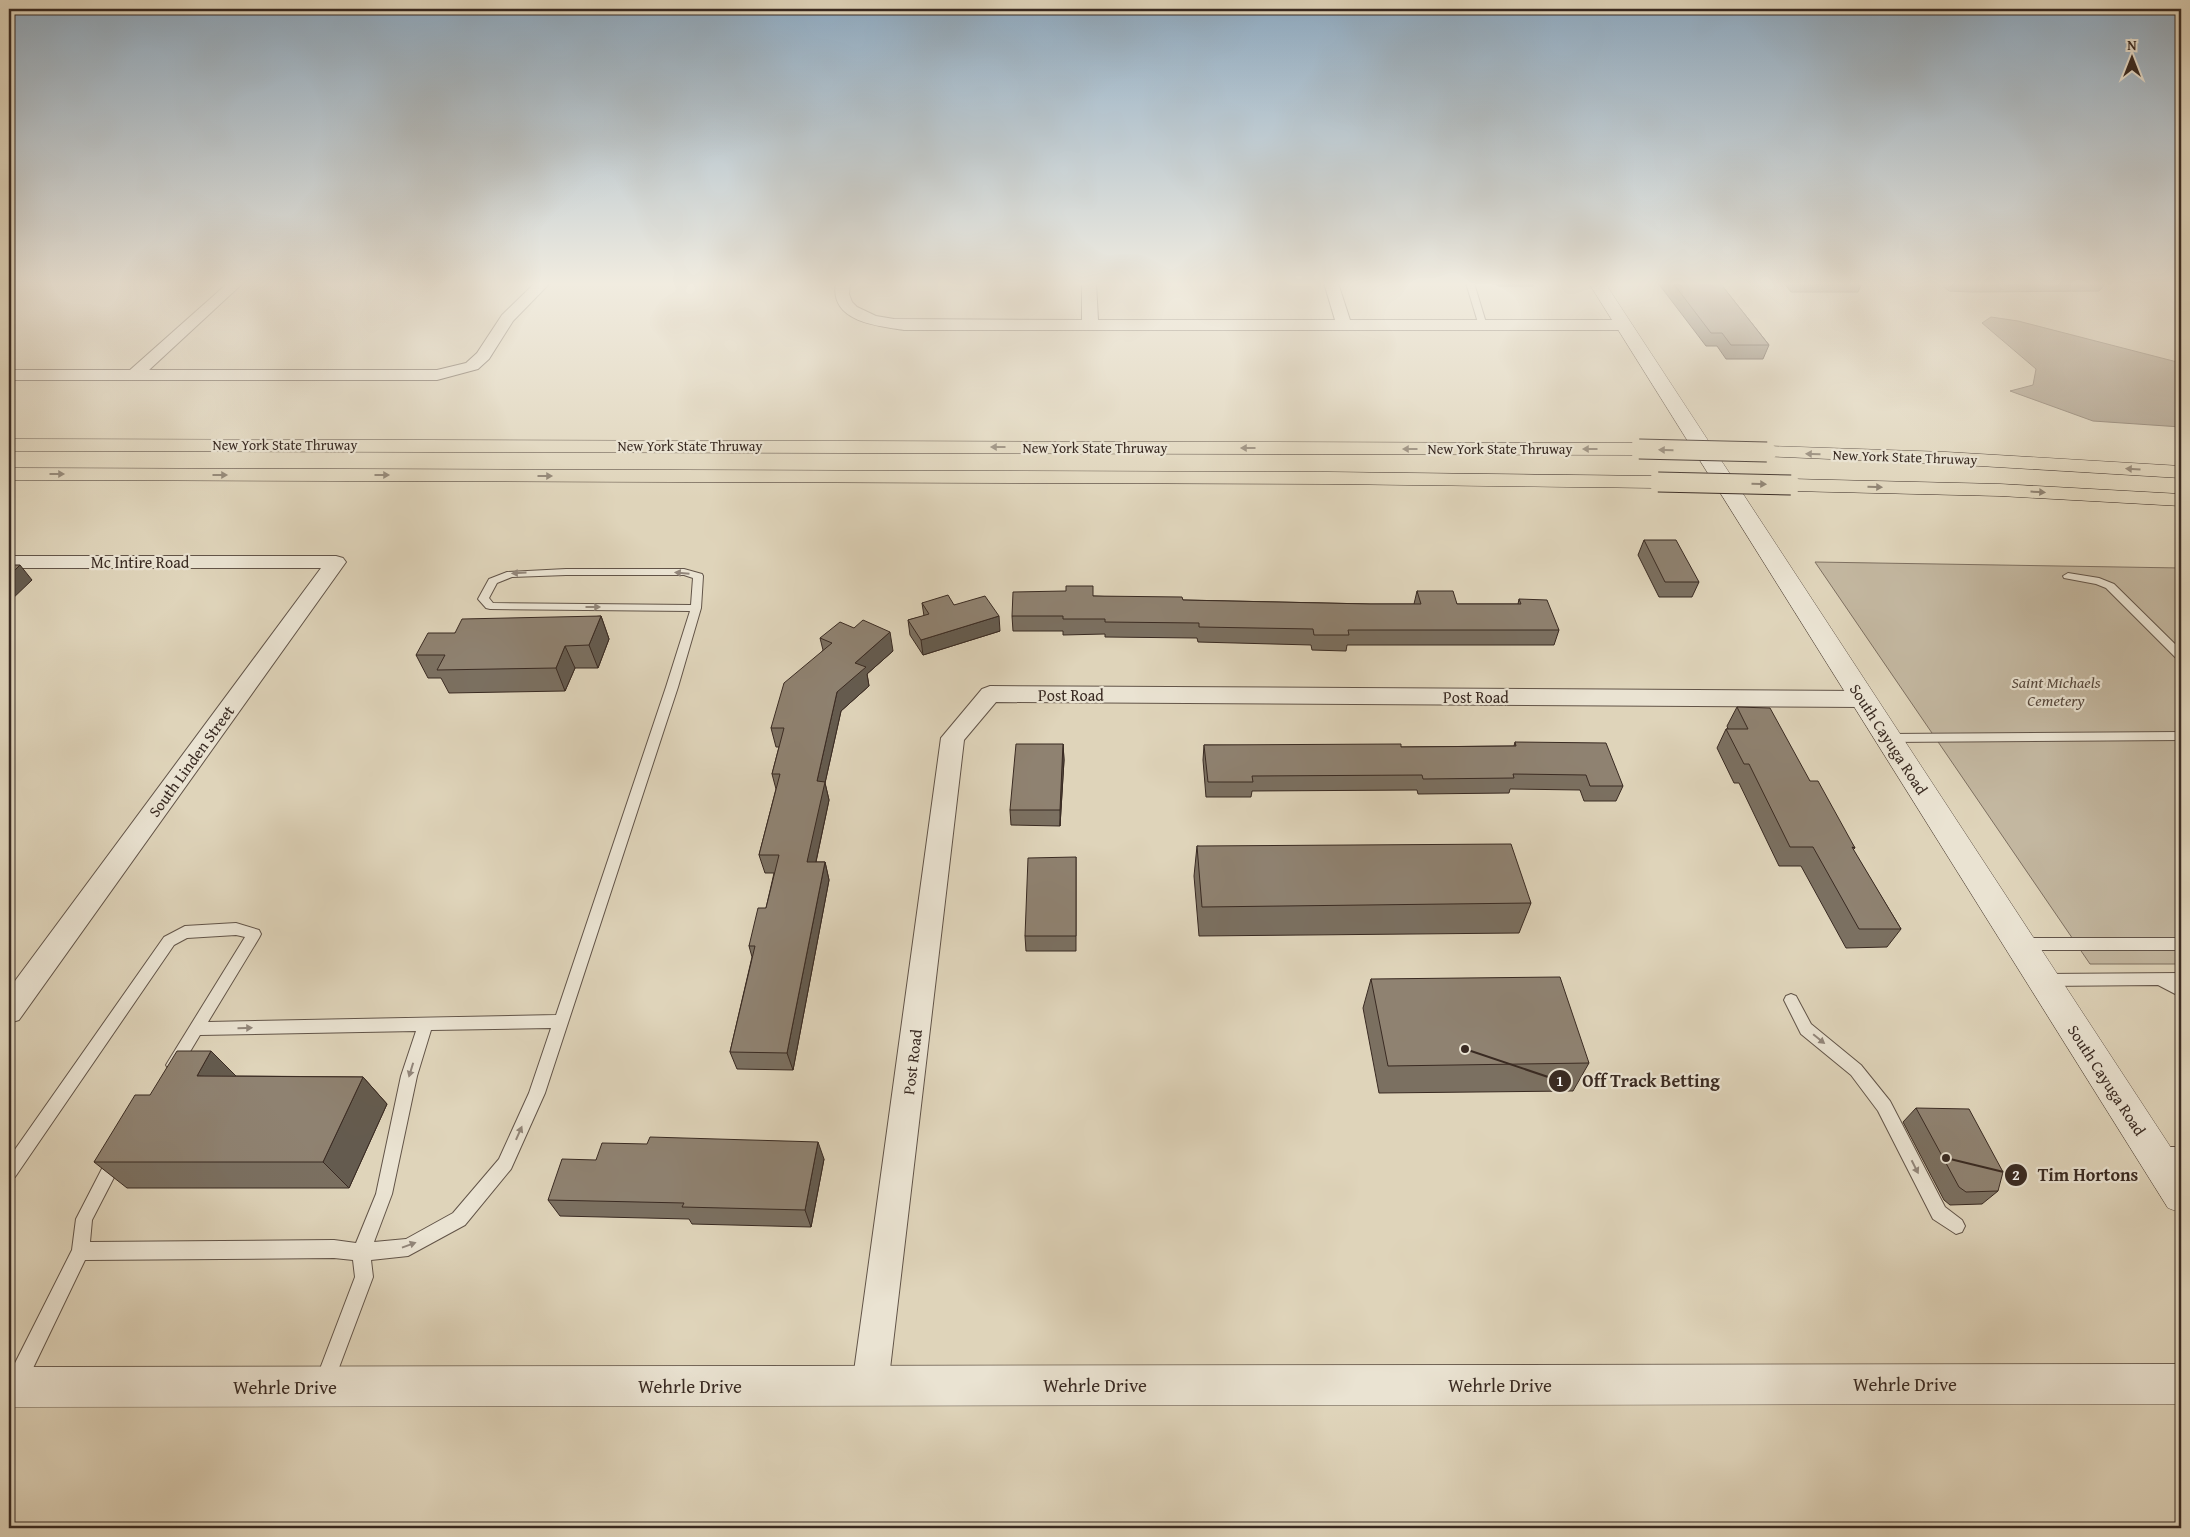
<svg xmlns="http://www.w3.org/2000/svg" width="2190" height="1537" viewBox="0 0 2190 1537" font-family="'Gentium Book Plus',serif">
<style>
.green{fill:#c3b7a0;stroke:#7e7061}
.water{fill:#a79a86;stroke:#7b6d5e}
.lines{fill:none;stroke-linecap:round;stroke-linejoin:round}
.service-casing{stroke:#625448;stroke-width:2}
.minor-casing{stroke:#625448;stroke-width:2}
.tertiary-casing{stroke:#625448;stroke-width:1}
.motorway-casing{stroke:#392a22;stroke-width:1}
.service{fill:#eae3d2;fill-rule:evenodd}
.minor{fill:#eae3d2;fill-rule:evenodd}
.tertiary{fill:#eae3d2;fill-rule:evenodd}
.motorway{fill:#dfd4ba;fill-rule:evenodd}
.motorway-bridge-casing{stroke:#392a22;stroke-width:21;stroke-linecap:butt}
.motorway-bridge{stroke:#dfd4ba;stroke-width:19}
.wall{fill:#7b7061;stroke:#392a22}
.shaded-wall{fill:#645b4f;stroke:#392a22}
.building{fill:#8f8271;stroke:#392a22}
.oneway{fill:#8c7f6e}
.oneway2{fill:#92867a}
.labels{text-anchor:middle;stroke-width:4.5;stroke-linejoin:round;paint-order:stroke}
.far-street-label{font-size:14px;fill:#392a22;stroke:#eae3d2}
.street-label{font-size:16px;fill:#392a22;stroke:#eae3d2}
.park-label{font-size:16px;font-style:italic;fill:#55463b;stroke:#eae3d2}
.near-street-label{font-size:19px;fill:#392a22;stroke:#eae3d2}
.leader{fill:none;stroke:#392a22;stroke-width:2}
.callout-dot{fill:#392a22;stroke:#eae3d2;stroke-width:2}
.mark-label{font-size:15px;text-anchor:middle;font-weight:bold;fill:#fff}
.callout-label{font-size:18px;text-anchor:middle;font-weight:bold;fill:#392a22;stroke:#eae3d2;stroke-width:4.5;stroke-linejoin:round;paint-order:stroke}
</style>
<rect width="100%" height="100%" fill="#dfd4ba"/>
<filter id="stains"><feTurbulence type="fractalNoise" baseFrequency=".004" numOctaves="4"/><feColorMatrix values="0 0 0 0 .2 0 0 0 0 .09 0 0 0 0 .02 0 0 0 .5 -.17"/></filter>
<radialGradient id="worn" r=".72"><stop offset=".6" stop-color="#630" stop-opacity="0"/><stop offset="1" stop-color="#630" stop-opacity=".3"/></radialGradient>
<path class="green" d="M1815 562 2181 568V964H2090Z"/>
<path class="water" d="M1991 317 2018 321 2181 363V427L2093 421 2010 391 2033 385 2036 369 1982 323Z"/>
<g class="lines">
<defs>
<g id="service">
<path d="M1466 283H1474L1487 326 1486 328 1479 326Z"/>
<path d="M566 569H684L702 574 703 576 701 608 678 687 545 1093 511 1169 465 1225 408 1256 371 1260 373 1277 331 1389 324 1391 317 1389 315 1382 355 1277 353 1260 334 1258 85 1260 23 1389 16 1391 9 1389V1375L72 1250 76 1219 110 1153 116 1150 122 1153 124 1158 92 1220 90 1242 334 1240 356 1243 376 1194 401 1076 416 1031 200 1035 179 1070 174 1072 169 1070 166 1065 169 1060 245 937 236 935 187 938 174 945 15 1177 9 1179V1158L164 937 185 926 236 923 259 930 261 934 259 938 208 1022 556 1015 666 687 690 611 490 609 486 608 478 599 489 579 507 572ZM566 575H684L693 578 691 605 493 603 489 598 497 583 512 577ZM551 1028 529 1093 499 1159 453 1213 406 1239 374 1242 392 1194 417 1076 431 1030Z"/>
<path d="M2068 573 2099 578 2114 584 2181 650V660L2177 659 2106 588 2096 584 2064 578 2063 576Z"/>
<path d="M2181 732V740L1888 742 1882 738 1888 734Z"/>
<path d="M2021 938H2181V950H2021L2016 948 2014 944 2016 940Z"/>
<path d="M2181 973V997L2158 985 2044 986 2039 984 2037 980 2039 976 2044 974Z"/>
<path d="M1791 994 1796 996 1811 1024 1861 1065 1890 1101 1945 1207 1962 1220 1965 1226 1962 1232 1956 1234 1933 1219 1878 1111 1851 1075 1801 1034 1784 1000 1786 996Z"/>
<path d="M2160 1147H2181V1163H2160L2154 1160 2152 1155 2154 1150Z"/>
</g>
<g id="minor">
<path d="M228 283H243L149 370H437L466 363 477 353 502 315 535 283H550L513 321 489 359 478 369 437 380H9V370H130Z"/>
<path d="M836 283H850L849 294 852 302 857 307 876 316 894 319 1082 320V283H1096L1098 320H1335L1324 283H1338L1350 320H1623L1628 322 1631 325 1628 328 1623 330H904C876 326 829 321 836 283Z"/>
<path d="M9 556H336L343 558 346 562 19 1020 9 1023V989L321 568H9Z"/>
<path d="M990 686 1862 691 1870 694 1873 699 1870 704 1862 707 996 702 964 740 888 1386 883 1399 870 1404 857 1399 852 1386 941 738 982 689Z"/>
</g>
<g id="tertiary">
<path d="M1589 283H1605L2181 1163V1213L2168 1208Z"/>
<path d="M2181 1364V1404L9 1407V1367Z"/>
</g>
<g id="motorway">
<path d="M9 439 1639 443 1646 445 1649 449 1646 453 1639 455 9 451Z"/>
<path d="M1767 446 1946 452 2181 466V478L1946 464 1760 456 1757 452 1760 448Z"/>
<path d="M9 468 1328 472 1658 476 1666 477 1669 482 1666 487 1658 488 1328 484 9 480Z"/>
<path d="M1791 479 2000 484 2181 494V506L2000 496 1791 491 1783 490 1780 485 1783 480Z"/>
</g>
</defs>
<use href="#service" class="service-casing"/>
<use href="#minor" class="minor-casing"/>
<use href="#tertiary" class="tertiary-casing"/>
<use href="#motorway" class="motorway-casing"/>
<use href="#service" class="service"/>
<use href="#minor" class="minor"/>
<use href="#tertiary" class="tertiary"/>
<use href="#motorway" class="motorway"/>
<defs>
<g id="motorway-bridge">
<path d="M1639 449 1767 452"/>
<path d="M1658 482 1791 485"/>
</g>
</defs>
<use href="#motorway-bridge" class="motorway-bridge-casing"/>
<use href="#motorway-bridge" class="motorway-bridge"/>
</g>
<g class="wall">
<path d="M1496 283H1534L1533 286H1498Z"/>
<path d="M1658 283H1720L1769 345 1763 359H1726L1717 346H1706Z"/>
<path d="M1784 283H1862L1858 292H1791Z"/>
<path d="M1940 283H2106L2099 291 1972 292 1949 291Z"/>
<path d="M1644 540 1699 582 1692 597H1659L1638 555Z"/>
<path d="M1417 591 1457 604H1518L1519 599 1559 630 1554 645H1347L1346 651 1312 650 1311 645 1198 642 1197 638 1105 637V634L1063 635V631H1013L1012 616 1093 596 1183 600 1370 604H1414Z"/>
<path d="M922 603 954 605 1000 631 923 655 910 635 908 620 924 616Z"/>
<path d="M601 616 609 639 598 668H575L565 691 449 693 441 678H428L416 655 455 633Z"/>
<path d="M820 638 893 651 867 674 869 686 841 711 825 783 829 800 816 862H825L829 880 793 1070 737 1069 730 1052 752 957 749 946 766 908 774 873H765L759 855 776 789 772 774 779 747H776L771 728 823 650Z"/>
<path d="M1737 707 1810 781 1855 848 1853 850 1901 929 1887 947 1846 948 1801 866H1779L1739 783H1734L1717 748 1726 729H1728L1727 726Z"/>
<path d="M1515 742 1623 786 1616 801H1584L1580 790 1510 789 1509 793 1418 794 1417 790 1252 791 1251 797H1206L1203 760 1204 745 1401 747 1514 746Z"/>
<path d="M1063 744 1064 760 1060 826 1011 825 1010 810Z"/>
<path d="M1197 846 1531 903 1519 933 1199 936 1194 876Z"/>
<path d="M1076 857V951H1026L1025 936Z"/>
<path d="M1371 979 1589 1063 1573 1091 1379 1093 1363 1008Z"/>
<path d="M236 1076 363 1077 387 1104 349 1188H127L94 1162 150 1095Z"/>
<path d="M1916 1108 1998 1191 1982 1204 1950 1205 1944 1200 1903 1122Z"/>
<path d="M824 1159 811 1227 692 1224 689 1219 560 1216 548 1200 596 1160Z"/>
</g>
<g class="shaded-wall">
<path d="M20 565 32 580 9 602V576Z"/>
<path d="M601 616 609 639 598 668 589 645Z"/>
<path d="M999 616 1000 631 923 655 921 640Z"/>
<path d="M890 632 893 651 867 674 869 686 841 711 825 783 829 800 812 880 807 862 817 781 837 692 855 663Z"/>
<path d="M565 646 575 668 565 691 556 668Z"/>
<path d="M1063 744 1064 760 1060 826V810Z"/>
<path d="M825 862 829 880 793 1070 787 1053Z"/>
<path d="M211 1051 239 1079 197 1076Z"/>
<path d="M363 1077 387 1104 349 1188 323 1162Z"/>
<path d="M818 1142 824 1159 811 1227 805 1210Z"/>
</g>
<g class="building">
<path d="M1673 283H1720L1769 345H1731L1722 333H1711Z"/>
<path d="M1644 540H1676L1699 582H1665Z"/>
<path d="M9 565H20L9 576Z"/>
<path d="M1066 586H1093V596L1182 597 1183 600 1370 604H1421L1417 591H1453L1457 604H1521L1519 599 1547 600 1559 630H1348L1349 635H1314L1313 629 1199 627V623L1105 622V619H1063V616H1012L1013 592 1066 591Z"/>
<path d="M948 595 954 605 985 596 999 616 921 640 908 620 929 614 922 603Z"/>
<path d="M601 616 589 645 565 646 556 668 437 670 445 655H416L428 633H455L462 619Z"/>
<path d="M863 620 890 632 855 663 866 667 837 692 817 781 825 782 807 862H825L787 1053 730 1052 755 946H749L758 908H766L779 855H759L780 774H772L784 728H771L784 683 832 643 820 638 840 622 854 628Z"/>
<path d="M1737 707 1770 708 1810 781H1818L1855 848 1852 847 1901 929H1859L1813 847H1790L1749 764H1744L1726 729H1748Z"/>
<path d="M1515 742 1606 743 1623 786H1590L1586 775 1513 774 1514 778 1423 779 1422 775 1252 776 1253 782H1208L1204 745 1401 744V747L1516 746Z"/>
<path d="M1016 744H1063L1060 810H1010Z"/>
<path d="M1511 844 1531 903 1202 907 1197 846Z"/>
<path d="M1076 857V936H1025L1028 858Z"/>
<path d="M1560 977 1589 1063 1388 1066 1371 979Z"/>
<path d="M177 1051H211L197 1076 363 1077 323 1162H94L135 1095H150Z"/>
<path d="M1916 1108 1969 1109 2003 1172 1998 1191 1966 1192 1959 1187Z"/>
<path d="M650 1137 818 1142 805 1210 682 1207 684 1203 548 1200 562 1159 596 1160 602 1143 647 1144Z"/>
</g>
<defs><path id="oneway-solid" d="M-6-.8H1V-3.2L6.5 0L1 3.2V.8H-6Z" transform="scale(1.25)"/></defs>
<g class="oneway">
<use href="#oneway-solid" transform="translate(998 447) rotate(-180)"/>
<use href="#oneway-solid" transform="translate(1248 448) rotate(-180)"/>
<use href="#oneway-solid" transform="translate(1410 449) rotate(-180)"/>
<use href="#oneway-solid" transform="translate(1590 449) rotate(-180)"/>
<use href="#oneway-solid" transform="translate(1666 450) rotate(-179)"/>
<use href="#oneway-solid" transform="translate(1813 454) rotate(-178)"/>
<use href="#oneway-solid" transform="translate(2133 469) rotate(-177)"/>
<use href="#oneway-solid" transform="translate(57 474)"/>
<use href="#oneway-solid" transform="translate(220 475)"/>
<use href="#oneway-solid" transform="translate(382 475)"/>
<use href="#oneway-solid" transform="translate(545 476)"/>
<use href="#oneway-solid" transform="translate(1759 484) rotate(1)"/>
<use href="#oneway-solid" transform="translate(1875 487) rotate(1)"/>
<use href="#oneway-solid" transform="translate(2038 492) rotate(3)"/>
</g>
<g class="oneway2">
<use href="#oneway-solid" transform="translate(519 573) rotate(177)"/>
<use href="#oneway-solid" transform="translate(682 573) rotate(-175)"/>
<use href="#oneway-solid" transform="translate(593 607)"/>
<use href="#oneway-solid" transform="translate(245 1028) rotate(-1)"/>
<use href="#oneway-solid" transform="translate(1819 1039) rotate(39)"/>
<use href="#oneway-solid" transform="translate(411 1070) rotate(107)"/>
<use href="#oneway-solid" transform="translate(519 1133) rotate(-66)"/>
<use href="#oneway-solid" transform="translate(1915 1167) rotate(63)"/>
<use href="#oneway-solid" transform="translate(409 1245) rotate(-20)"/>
</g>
<linearGradient id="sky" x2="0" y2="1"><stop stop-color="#8eaac1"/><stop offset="0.57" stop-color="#f1ece0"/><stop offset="1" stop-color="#f1ece0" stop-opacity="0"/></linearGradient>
<rect width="2190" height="498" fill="url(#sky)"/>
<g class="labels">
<g class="far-street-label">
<text x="285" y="450">New York State Thruway</text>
<text x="690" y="451">New York State Thruway</text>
<text x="1095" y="453">New York State Thruway</text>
<text x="1500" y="454">New York State Thruway</text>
<text transform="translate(1905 457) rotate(2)" y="5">New York State Thruway</text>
</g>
<g class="street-label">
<text x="140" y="568">Mc Intire Road</text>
<text x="1071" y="701">Post Road</text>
<text x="1476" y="703">Post Road</text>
<text transform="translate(1889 739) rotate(57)" y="6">South Cayuga Road</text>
<text transform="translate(191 761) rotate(-54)" y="6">South Linden Street</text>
<text transform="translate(912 1062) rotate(-83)" y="6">Post Road</text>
<text transform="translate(2107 1080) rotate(57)" y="6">South Cayuga Road</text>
</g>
<g class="park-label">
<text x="2056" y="688">Saint Michaels<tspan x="2056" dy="18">Cemetery</tspan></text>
</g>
<g class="near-street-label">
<text x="1905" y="1391">Wehrle Drive</text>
<text x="1095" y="1392">Wehrle Drive</text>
<text x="1500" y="1392">Wehrle Drive</text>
<text x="690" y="1393">Wehrle Drive</text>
<text x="285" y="1394">Wehrle Drive</text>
</g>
</g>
<path class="leader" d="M1465 1049L1560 1081M1946 1158L2016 1175"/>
<g class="callout-dot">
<circle cx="1465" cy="1049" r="5"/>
<circle cx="1946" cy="1158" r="5"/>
<circle cx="1560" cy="1081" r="12"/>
<circle cx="2016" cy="1175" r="12"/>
</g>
<g class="mark-label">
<text x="1560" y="1086">1</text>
<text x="2016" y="1180">2</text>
</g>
<g class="callout-label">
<text x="1651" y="1087">Off Track Betting</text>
<text x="2088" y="1181">Tim Hortons</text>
</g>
<rect width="2190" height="1537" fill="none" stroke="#dfd4ba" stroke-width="30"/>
<rect x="10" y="10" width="2170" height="1517" fill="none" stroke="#392a22" stroke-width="2.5"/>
<rect x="15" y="15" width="2160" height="1507" fill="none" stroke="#392a22"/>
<g transform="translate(2132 58)" stroke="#eae3d2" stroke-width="4" paint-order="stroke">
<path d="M0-4L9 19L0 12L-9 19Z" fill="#392a22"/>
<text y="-8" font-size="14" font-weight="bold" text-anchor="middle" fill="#392a22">N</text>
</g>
<rect width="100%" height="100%" filter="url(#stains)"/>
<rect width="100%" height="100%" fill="url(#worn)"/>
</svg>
